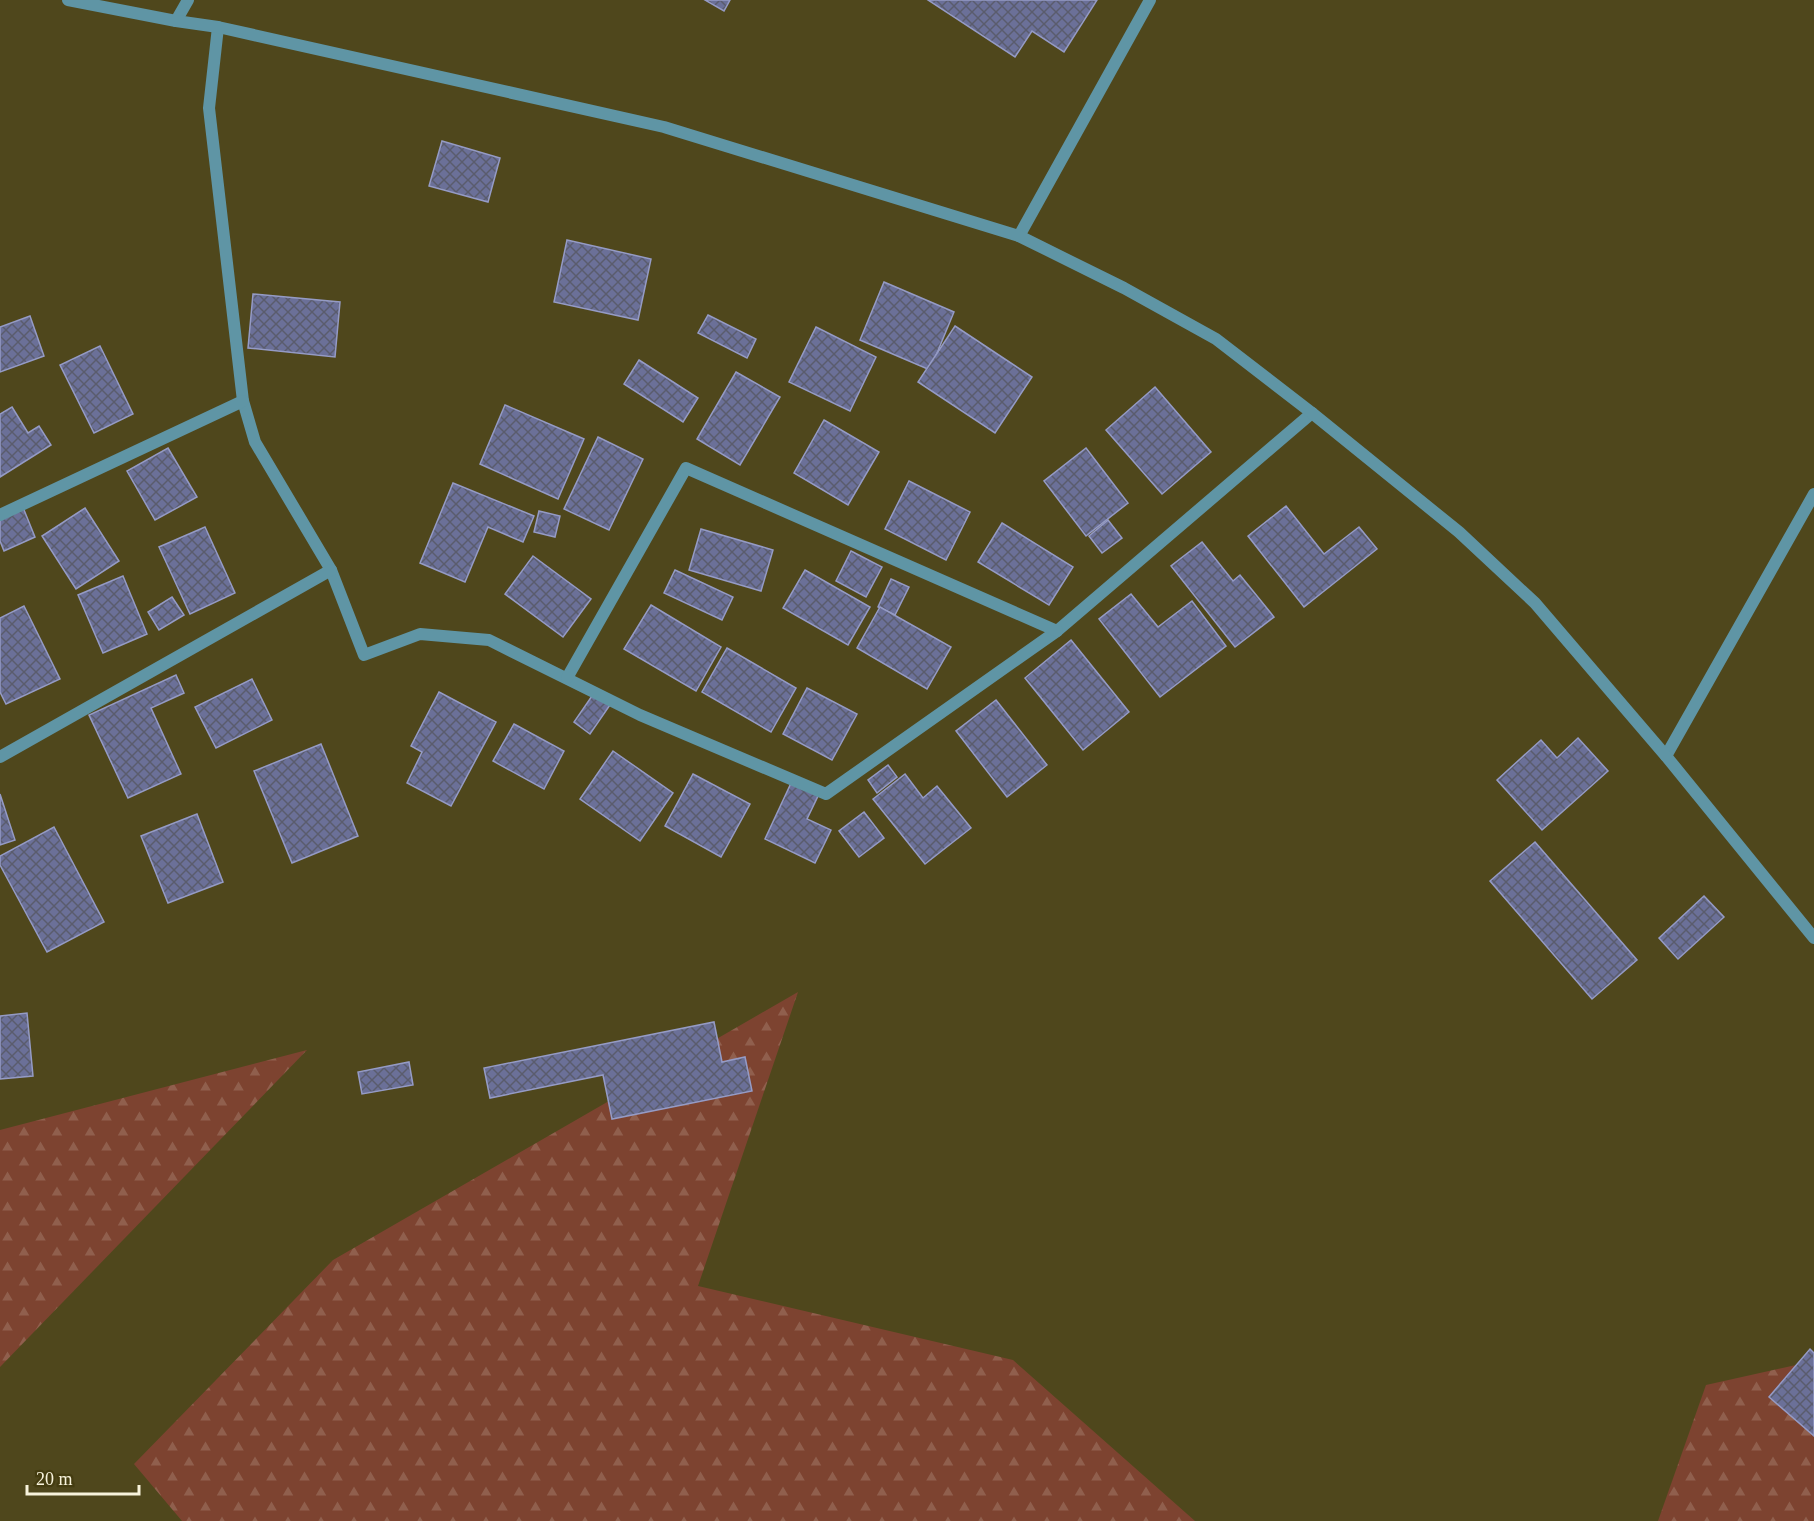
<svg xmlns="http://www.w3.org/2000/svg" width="1814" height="1521" viewBox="0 0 1814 1521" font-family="'Times New Roman',serif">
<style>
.forest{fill:url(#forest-firs)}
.building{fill:url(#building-cross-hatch);stroke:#959bc5;stroke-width:1.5}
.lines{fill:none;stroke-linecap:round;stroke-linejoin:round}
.minor{stroke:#5f95a5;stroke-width:12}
.tertiary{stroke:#5f95a5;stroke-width:12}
</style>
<defs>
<pattern id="forest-firs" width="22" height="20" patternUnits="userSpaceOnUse" patternTransform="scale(1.5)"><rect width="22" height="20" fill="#7d4330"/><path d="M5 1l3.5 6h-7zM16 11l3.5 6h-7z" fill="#905f4d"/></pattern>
<pattern id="building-cross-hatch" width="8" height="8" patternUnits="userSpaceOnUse" patternTransform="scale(1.5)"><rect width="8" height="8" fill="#6b7098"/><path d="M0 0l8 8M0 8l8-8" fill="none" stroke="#5a5c6d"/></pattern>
</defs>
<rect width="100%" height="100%" fill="#4f471c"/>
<g class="forest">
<path d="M798 992 698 1286 1013 1360 1195 1521H182L134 1464 333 1260Z"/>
<path d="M307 1050 0 1367V1130Z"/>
<path d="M1814 1361V1521H1658L1706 1385Z"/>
</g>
<g class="building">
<path d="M705 0H730L724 11Z"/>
<path d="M928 0H1097L1064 52 1032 31 1015 57Z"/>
<path d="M442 141 500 158 488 202 429 186Z"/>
<path d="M567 240 651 259 638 320 554 302Z"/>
<path d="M884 282 954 312 930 370 860 340Z"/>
<path d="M253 294 340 302 335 357 248 348Z"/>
<path d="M708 315 756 339 747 358 698 333Z"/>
<path d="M30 316 44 356 0 372V327Z"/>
<path d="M955 326 1032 377 995 433 918 382Z"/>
<path d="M816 327 876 357 850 411 789 382Z"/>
<path d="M100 346 133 414 94 433 60 365Z"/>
<path d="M639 360 698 398 683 422 624 384Z"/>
<path d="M736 372 780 397 740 465 697 439Z"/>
<path d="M1155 387 1211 452 1162 494 1106 430Z"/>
<path d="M505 405 584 439 558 499 480 464Z"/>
<path d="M12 407 28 433 39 426 51 445 0 477V414Z"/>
<path d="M824 420 879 452 848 505 794 473Z"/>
<path d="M598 437 643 459 609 530 564 509Z"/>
<path d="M168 448 197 497 155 520 127 471Z"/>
<path d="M1086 448 1128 503 1086 536 1044 481Z"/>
<path d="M909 481 970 512 946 560 885 529Z"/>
<path d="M453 483 534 516 523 542 488 527 465 582 420 563Z"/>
<path d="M22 505 35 537 4 551 0 541V514Z"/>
<path d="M1286 506 1324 554 1359 527 1377 549 1304 607 1248 536Z"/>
<path d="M85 508 119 561 76 589 42 536Z"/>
<path d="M539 511 560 516 555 537 534 532Z"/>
<path d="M1108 520 1122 538 1102 553 1089 536Z"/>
<path d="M1002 523 1073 567 1049 605 978 562Z"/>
<path d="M205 527 235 593 190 614 159 547Z"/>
<path d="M701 529 773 550 761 591 689 570Z"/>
<path d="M1202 542 1233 581 1240 575 1274 617 1235 647 1171 566Z"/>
<path d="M851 551 882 567 866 597 836 581Z"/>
<path d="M533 556 591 599 563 637 505 594Z"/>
<path d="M675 570 733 597 722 620 664 593Z"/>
<path d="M805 570 870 607 848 645 783 608Z"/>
<path d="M123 576 147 634 103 653 78 595Z"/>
<path d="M891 579 909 587 895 615 878 607Z"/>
<path d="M1131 594 1158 627 1192 601 1226 646 1160 697 1099 619Z"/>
<path d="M172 597 184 615 159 630 148 612Z"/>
<path d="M651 605 721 647 696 691 624 649Z"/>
<path d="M24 606 60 679 6 704 0 692V618Z"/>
<path d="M880 607 951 647 927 689 857 648Z"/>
<path d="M1071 640 1129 712 1083 750 1025 678Z"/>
<path d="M727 648 796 688 771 732 702 692Z"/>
<path d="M176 675 184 693 151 708 181 774 128 798 89 715Z"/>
<path d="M252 679 272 720 216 748 195 707Z"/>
<path d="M807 688 857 714 832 760 783 734Z"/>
<path d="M439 692 496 722 451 806 407 783 422 752 411 746Z"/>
<path d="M594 693 610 705 590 734 574 722Z"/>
<path d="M996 700 1047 765 1007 797 956 731Z"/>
<path d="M514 724 564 751 544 789 493 761Z"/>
<path d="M1578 738 1608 771 1542 830 1497 780 1541 740 1557 758Z"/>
<path d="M321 744 358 836 292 863 254 771Z"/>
<path d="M613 751 673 793 640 841 580 799Z"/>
<path d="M888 765 897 777 877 793 868 780Z"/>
<path d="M693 774 750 804 721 857 665 826Z"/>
<path d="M905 774 923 798 937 786 971 828 925 864 873 799Z"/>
<path d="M792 781 819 794 807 819 831 830 815 863 765 839Z"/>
<path d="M0 794 15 840 0 845Z"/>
<path d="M864 812 884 838 859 857 839 831Z"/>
<path d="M197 814 223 882 168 903 141 836Z"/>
<path d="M54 827 104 922 47 952 0 865V856Z"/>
<path d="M1535 842 1637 960 1592 999 1490 881Z"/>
<path d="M1704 896 1724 917 1678 959 1659 938Z"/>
<path d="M27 1013 33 1076 0 1079V1016Z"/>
<path d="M714 1022 722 1062 745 1057 752 1091 612 1119 603 1075 490 1098 484 1068Z"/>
<path d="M409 1062 413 1085 362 1094 358 1072Z"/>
<path d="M1810 1349 1814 1353V1436L1769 1397Z"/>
</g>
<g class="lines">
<g class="minor">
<path d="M176 21 188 0"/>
<path d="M218 27 209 108 243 401 255 442 331 570 364 655 420 634 489 640 640 715 826 794 1057 631 1312 413"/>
<path d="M1019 236 1150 0"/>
<path d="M0 515 243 401"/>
<path d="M567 678 686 468 1057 631"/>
<path d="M1666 756 1814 494"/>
<path d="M0 757 331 570"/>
</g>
<path class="tertiary" d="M68 0 176 21 218 27 664 127 1019 236 1124 288 1216 339 1312 413 1459 532 1535 603 1666 756 1814 938"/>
</g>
<path d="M27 1485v9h112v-9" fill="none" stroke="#f8f3dc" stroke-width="3"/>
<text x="36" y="1485" font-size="18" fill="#f8f3dc" stroke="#443c10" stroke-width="4.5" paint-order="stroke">20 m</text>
</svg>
